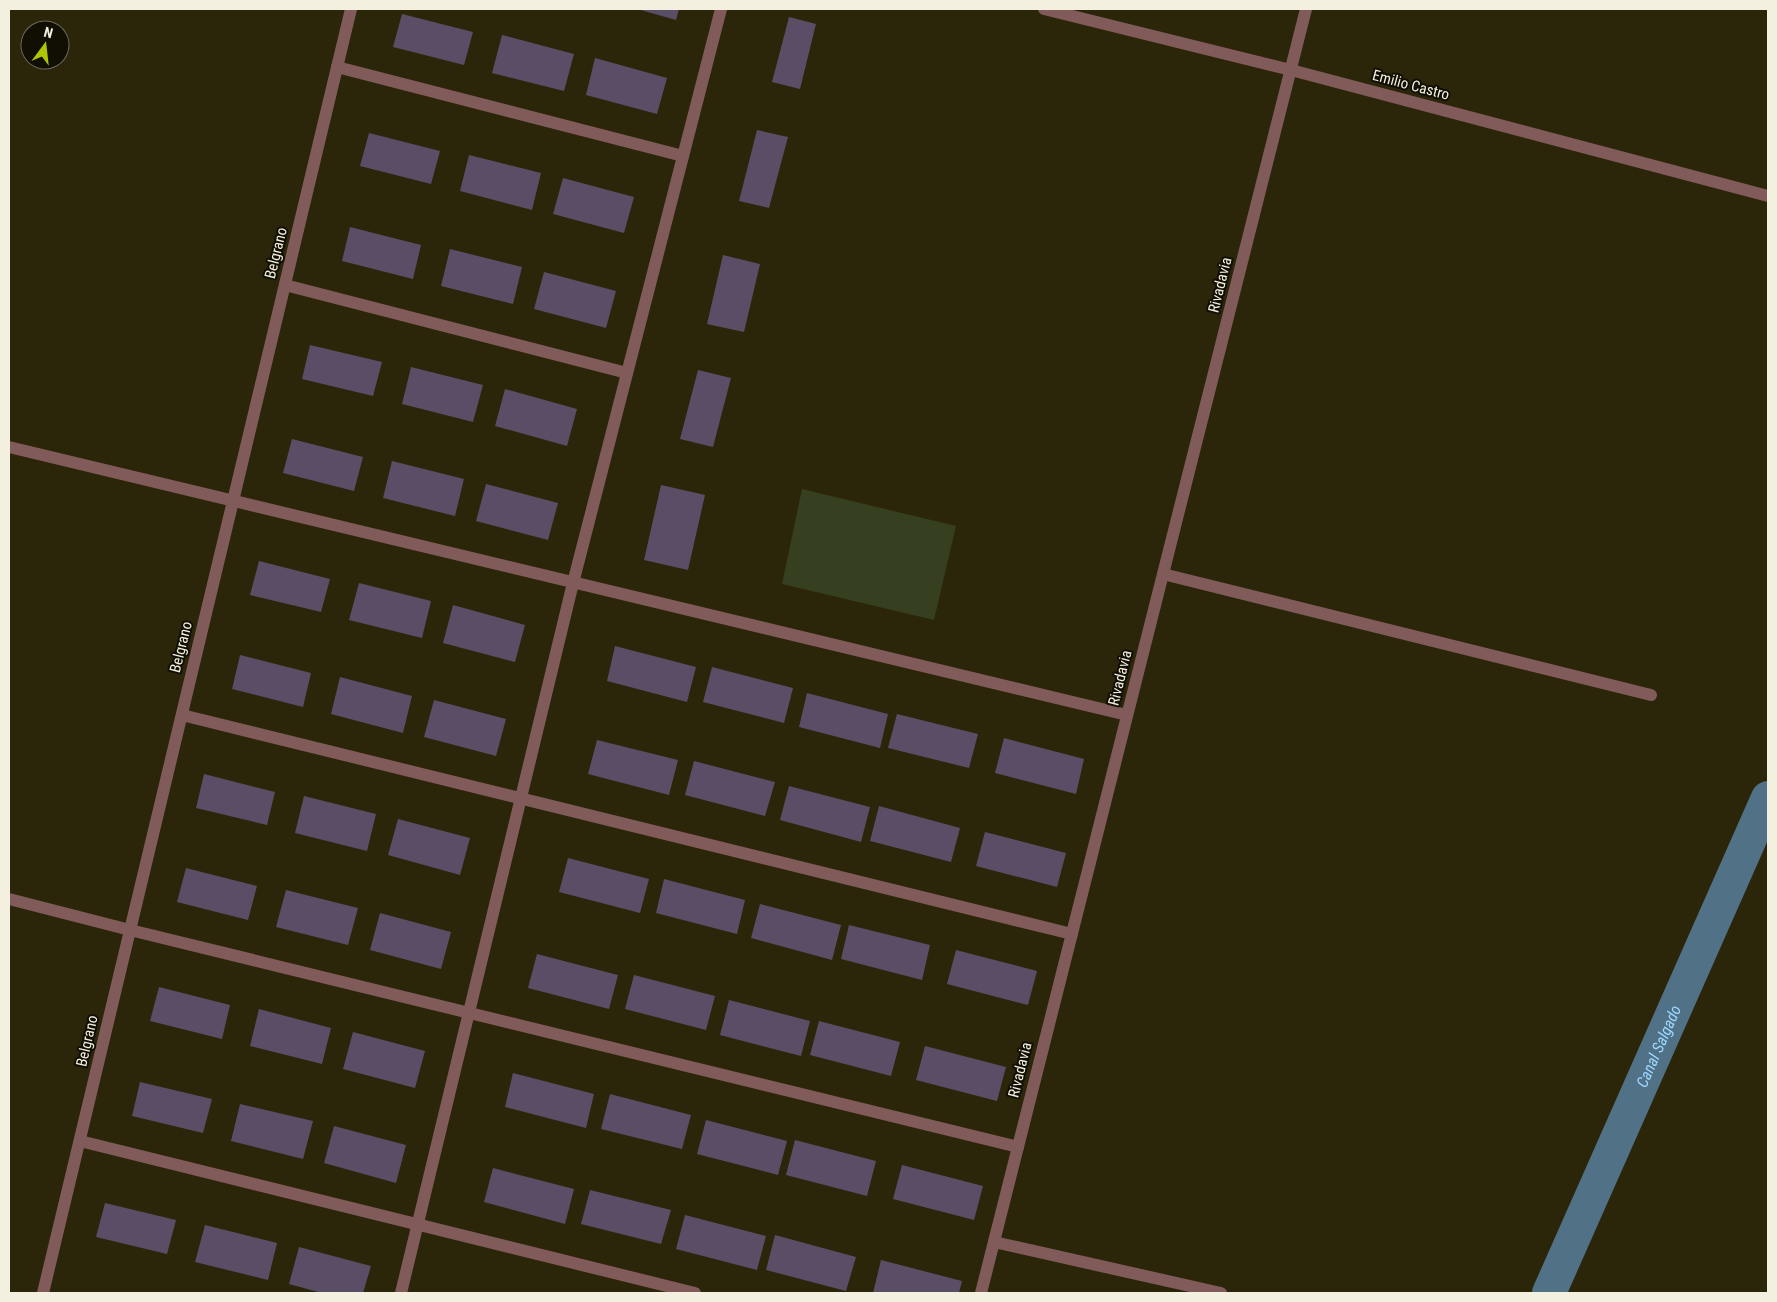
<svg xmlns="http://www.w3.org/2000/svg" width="1777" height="1302" viewBox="0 0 1777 1302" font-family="'Roboto Condensed',sans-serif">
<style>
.green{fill:#373f21}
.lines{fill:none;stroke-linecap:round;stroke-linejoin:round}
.canal{stroke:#517187;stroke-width:34}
.building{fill:#5a4e67}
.minor{stroke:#815b5a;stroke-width:12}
.labels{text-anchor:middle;stroke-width:4;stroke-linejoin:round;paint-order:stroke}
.street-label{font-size:15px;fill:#f3f0df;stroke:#110e04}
.water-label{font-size:16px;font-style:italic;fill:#9dd8ff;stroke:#110e04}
</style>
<rect width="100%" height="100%" fill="#2b2509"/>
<path class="green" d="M802 489 956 526 934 620 782 584Z"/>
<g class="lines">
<path class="canal" id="s1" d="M1549 1293 1768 798"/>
</g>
<g class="building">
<path d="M637 9H679L676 20Z"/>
<path d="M402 14 473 32 464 65 393 47Z"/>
<path d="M789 17 816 24 800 89 772 82Z"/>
<path d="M502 35 574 54 564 91 492 73Z"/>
<path d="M595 58 667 78 657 114 586 95Z"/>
<path d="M757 130 788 137 769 208 739 201Z"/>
<path d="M369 133 440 151 431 184 360 166Z"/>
<path d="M469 155 541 173 532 210 460 191Z"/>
<path d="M563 178 634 197 624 233 553 214Z"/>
<path d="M350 227 421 245 413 279 342 261Z"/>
<path d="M450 249 522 267 513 304 441 286Z"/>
<path d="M723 255 760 264 744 332 707 324Z"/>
<path d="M544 272 616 291 606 328 534 309Z"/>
<path d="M310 345 382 362 373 396 302 379Z"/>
<path d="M411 367 483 385 473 422 402 404Z"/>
<path d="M698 370 731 378 713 447 680 439Z"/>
<path d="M505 389 577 409 567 446 495 426Z"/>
<path d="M292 439 363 457 354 491 283 473Z"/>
<path d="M392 461 464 479 455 516 383 498Z"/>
<path d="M486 484 558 503 548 540 476 521Z"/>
<path d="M661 485 705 495 688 570 644 560Z"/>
<path d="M259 561 330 579 321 612 250 595Z"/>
<path d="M359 583 431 601 422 638 349 620Z"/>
<path d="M453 605 525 625 515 662 443 643Z"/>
<path d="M615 646 696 667 687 702 607 681Z"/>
<path d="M240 655 311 673 303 707 232 689Z"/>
<path d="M712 667 793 688 784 723 703 702Z"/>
<path d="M340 677 412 696 403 733 331 714Z"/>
<path d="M807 693 888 714 880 748 799 727Z"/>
<path d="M434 700 506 719 496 756 424 737Z"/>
<path d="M897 714 978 734 969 768 888 748Z"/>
<path d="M1004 738 1084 759 1076 794 995 773Z"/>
<path d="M597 740 678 760 669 795 588 774Z"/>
<path d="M694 761 775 782 765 816 685 795Z"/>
<path d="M204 774 275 792 267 825 196 808Z"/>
<path d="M789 786 870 807 861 842 780 820Z"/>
<path d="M304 796 376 814 367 851 295 833Z"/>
<path d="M879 806 960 828 951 862 870 841Z"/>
<path d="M398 819 470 838 460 875 388 855Z"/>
<path d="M985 832 1066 853 1057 887 976 866Z"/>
<path d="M568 858 649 879 640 913 559 892Z"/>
<path d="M186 868 257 886 248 920 177 902Z"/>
<path d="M664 879 745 900 737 934 656 913Z"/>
<path d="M286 890 358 908 348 945 276 927Z"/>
<path d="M760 904 841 925 832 960 751 938Z"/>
<path d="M380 913 451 932 441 969 370 950Z"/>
<path d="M849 925 930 945 922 980 841 959Z"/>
<path d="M956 950 1037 971 1028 1005 947 984Z"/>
<path d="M537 954 618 975 609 1009 528 988Z"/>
<path d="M634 975 715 996 706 1030 625 1009Z"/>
<path d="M159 987 230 1005 222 1039 150 1021Z"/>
<path d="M729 1000 810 1021 801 1056 720 1035Z"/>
<path d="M259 1009 331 1028 322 1064 250 1046Z"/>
<path d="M819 1021 900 1042 891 1076 810 1055Z"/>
<path d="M353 1032 425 1051 415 1088 343 1069Z"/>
<path d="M925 1046 1006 1067 997 1101 916 1080Z"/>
<path d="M513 1073 594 1094 586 1128 505 1107Z"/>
<path d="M140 1082 212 1099 203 1133 132 1116Z"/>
<path d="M610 1094 691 1115 682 1149 601 1129Z"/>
<path d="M240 1104 313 1121 303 1159 231 1141Z"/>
<path d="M706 1120 787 1141 778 1175 697 1154Z"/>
<path d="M334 1126 406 1145 396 1183 324 1163Z"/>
<path d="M795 1140 876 1161 867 1196 786 1175Z"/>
<path d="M902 1165 983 1186 974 1220 893 1199Z"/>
<path d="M493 1168 574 1189 565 1224 484 1202Z"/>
<path d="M590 1190 671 1210 661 1244 581 1224Z"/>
<path d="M105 1203 176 1220 167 1254 96 1237Z"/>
<path d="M685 1215 766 1236 757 1270 676 1249Z"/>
<path d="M205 1225 277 1243 268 1280 195 1262Z"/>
<path d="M775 1235 856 1257 846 1291 766 1270Z"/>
<path d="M299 1247 371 1266 363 1293H322L289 1284Z"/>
<path d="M881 1260 962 1281 959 1293H873Z"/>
</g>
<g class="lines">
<g class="minor">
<path d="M1044 9 1291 70 1768 196"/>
<path d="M337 67 683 156"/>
<path d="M285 285 627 373"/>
<path d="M9 447 1127 715"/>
<path d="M1163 574 1651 695"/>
<path d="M182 715 1072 934"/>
<path d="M9 899 130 930 1018 1147"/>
<path d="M80 1141 695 1293"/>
<path d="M994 1242 1221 1293"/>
<path d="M43 1293 351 9"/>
<path d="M401 1293 573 583 721 9"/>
<path d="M981 1293 1306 9"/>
</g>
</g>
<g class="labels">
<g class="street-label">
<text transform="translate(1411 85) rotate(15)" y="5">Emilio Castro</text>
<text transform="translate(276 253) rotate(-76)" y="5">Belgrano</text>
<text transform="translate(1220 285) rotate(-76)" y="5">Rivadavia</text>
<text transform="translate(181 647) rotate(-76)" y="5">Belgrano</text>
<text transform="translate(1120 678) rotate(-76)" y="5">Rivadavia</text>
<text transform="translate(87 1041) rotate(-77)" y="5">Belgrano</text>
<text transform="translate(1020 1070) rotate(-76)" y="5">Rivadavia</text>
</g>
<g class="water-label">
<text dy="6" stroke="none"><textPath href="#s1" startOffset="270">Canal Salgado</textPath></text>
</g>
</g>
<rect width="1777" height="1302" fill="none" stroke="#f3f0df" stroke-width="20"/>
<g transform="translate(45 45) rotate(15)"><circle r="24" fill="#110e04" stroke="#6b685c"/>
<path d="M0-4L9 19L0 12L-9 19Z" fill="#b0c501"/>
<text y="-8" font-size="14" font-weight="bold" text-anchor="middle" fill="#f3f0df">N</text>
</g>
</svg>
